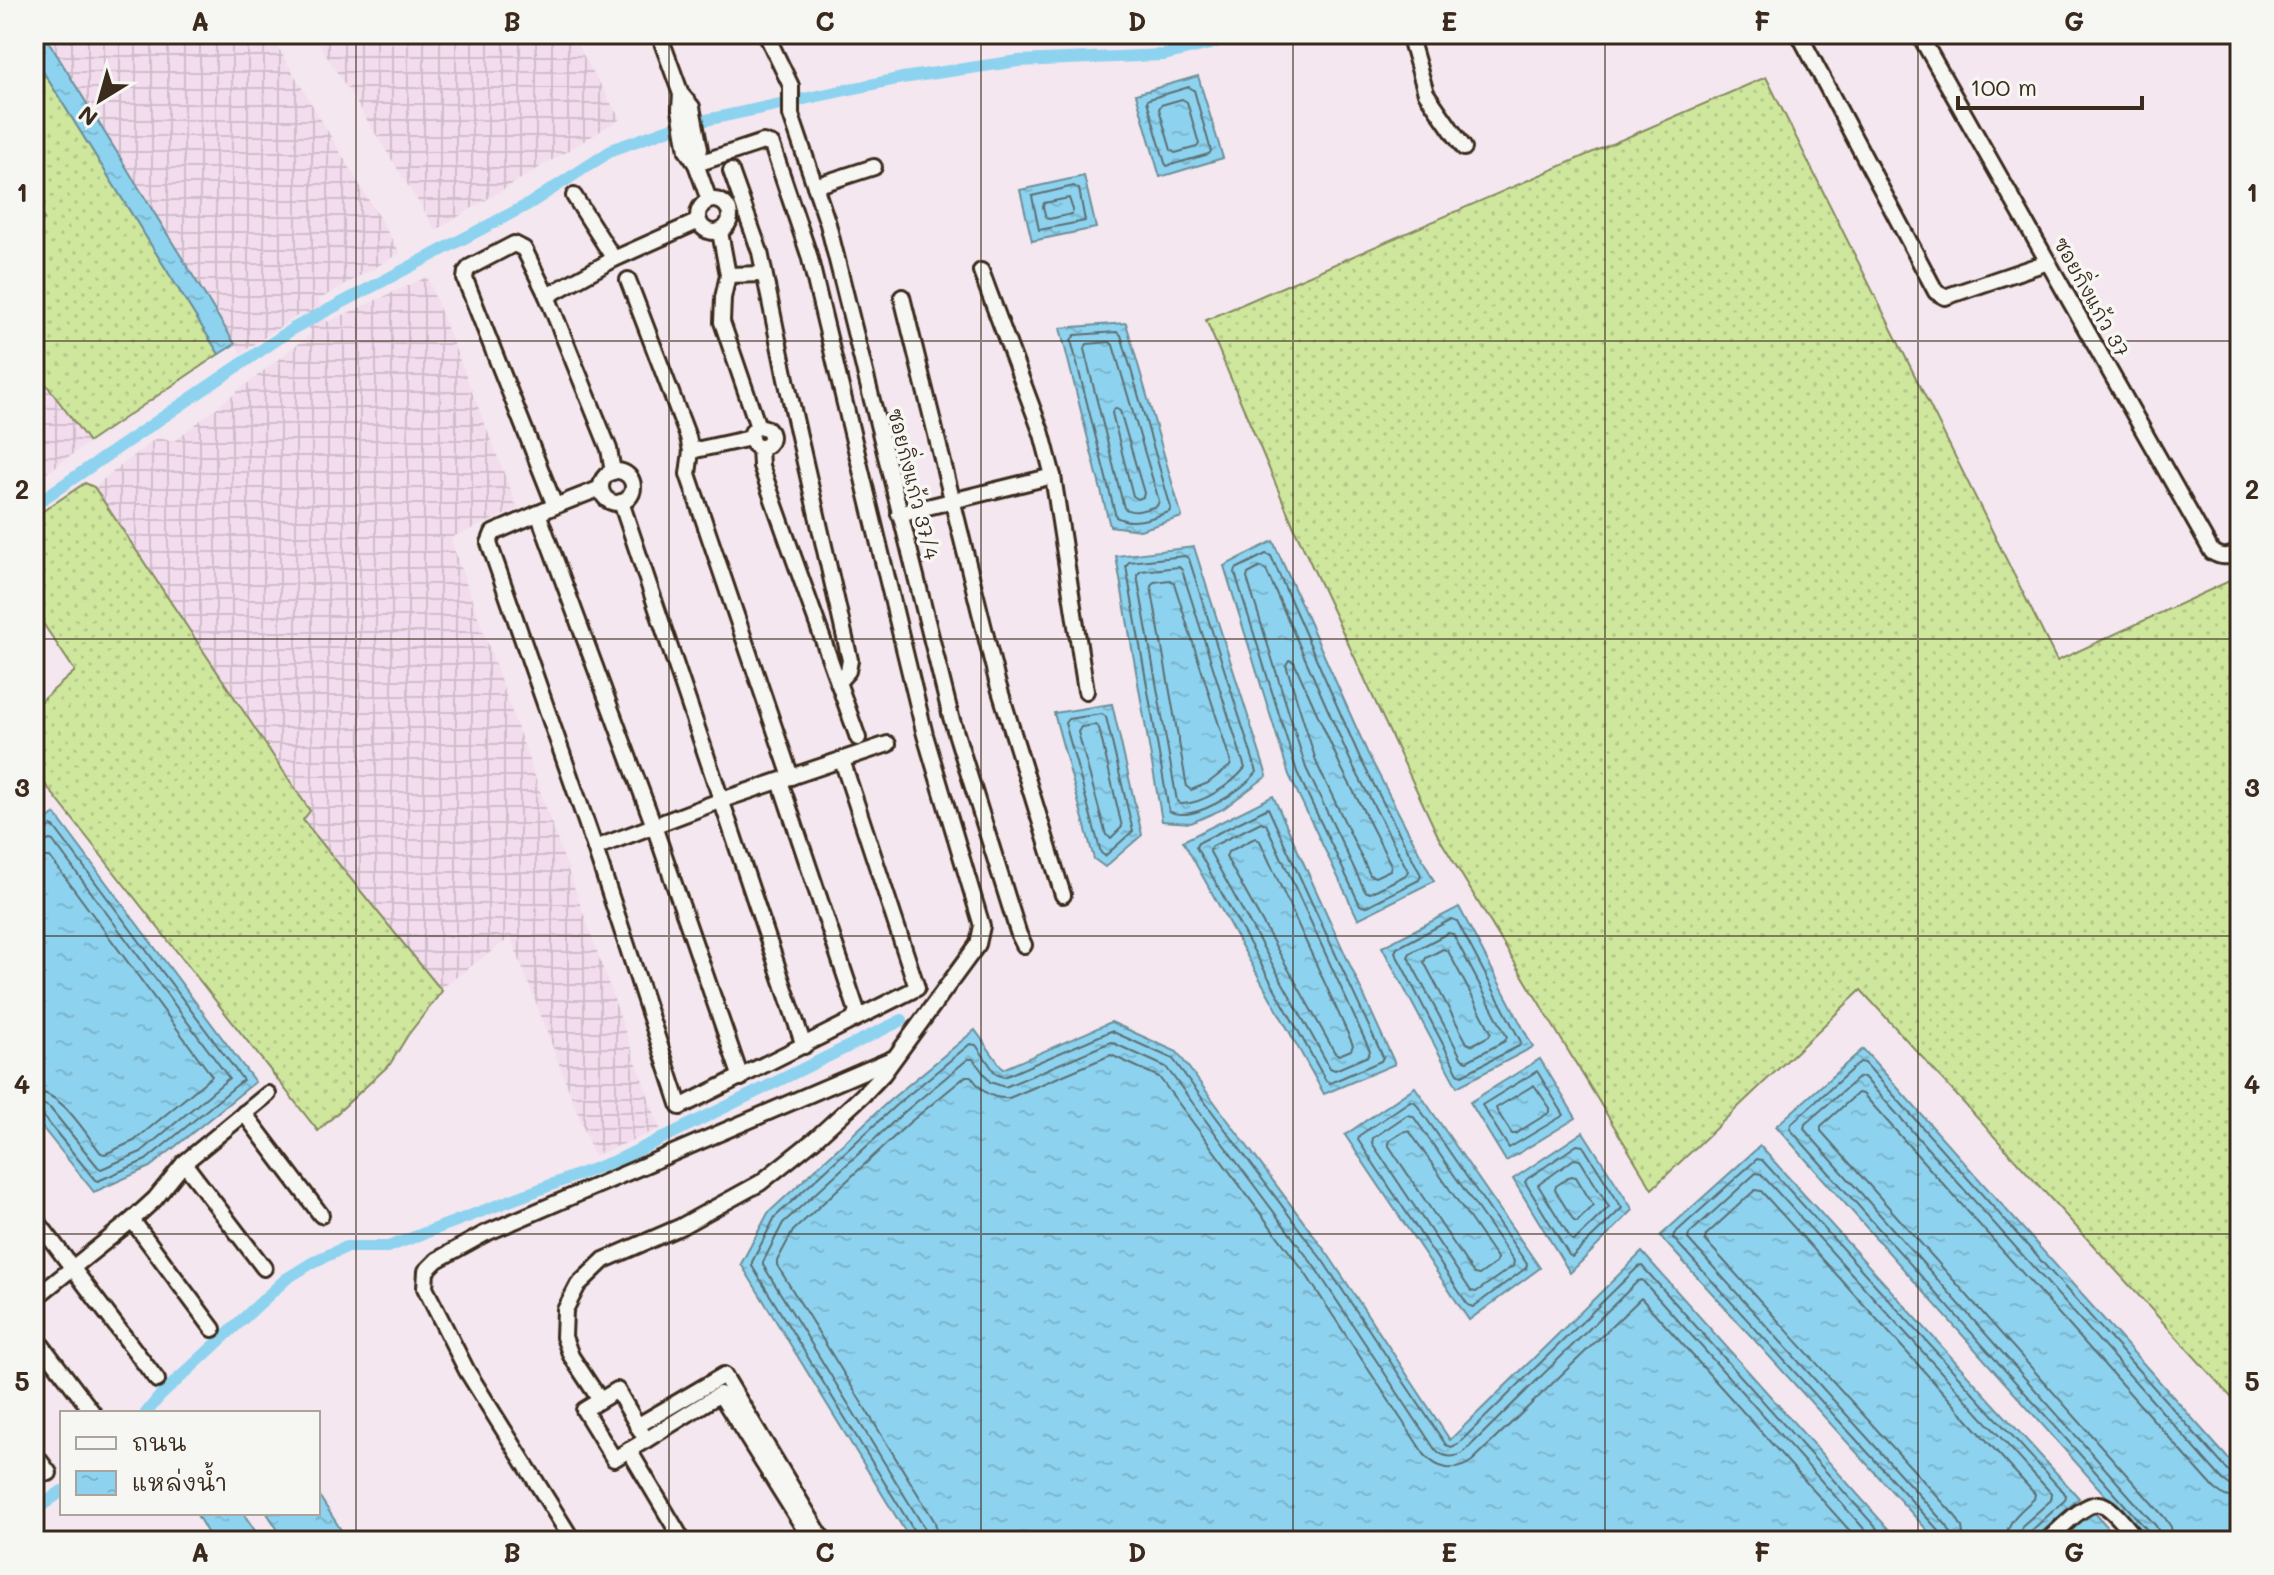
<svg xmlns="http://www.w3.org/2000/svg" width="2274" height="1575" viewBox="0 0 2274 1575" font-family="Mali,'Playpen Sans Thai',sans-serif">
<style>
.industrial{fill:url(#industrial-grid)}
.grass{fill:url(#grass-dots);stroke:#84885e;stroke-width:2}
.water{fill:url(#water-ripples);stroke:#6c8f9b;stroke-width:2}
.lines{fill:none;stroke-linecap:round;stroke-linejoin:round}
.shore{stroke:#5c6e72;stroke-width:2}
.canal{stroke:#8dd3ef;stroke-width:12}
.minor-casing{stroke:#3b2a1e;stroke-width:20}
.minor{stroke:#f6f6f2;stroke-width:14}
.grid{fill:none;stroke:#3b2a1e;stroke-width:2;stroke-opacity:0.55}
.labels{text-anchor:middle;stroke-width:7;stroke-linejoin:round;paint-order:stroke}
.street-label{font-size:20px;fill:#3b2a1e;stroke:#f6f6f2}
.neatline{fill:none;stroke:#3b2a1e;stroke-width:3}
.grid-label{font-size:26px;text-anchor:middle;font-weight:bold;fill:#3b2a1e}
</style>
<defs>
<pattern id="industrial-grid" width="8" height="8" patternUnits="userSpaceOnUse" patternTransform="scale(2)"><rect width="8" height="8" fill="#f2dced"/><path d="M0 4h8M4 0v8" fill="none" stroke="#d0bdcb"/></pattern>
<pattern id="grass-dots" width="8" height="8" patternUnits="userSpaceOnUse" patternTransform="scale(2)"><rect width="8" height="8" fill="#cee79d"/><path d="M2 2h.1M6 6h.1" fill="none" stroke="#b2c687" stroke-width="1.8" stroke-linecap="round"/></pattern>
<pattern id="water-ripples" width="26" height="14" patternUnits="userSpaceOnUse" patternTransform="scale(2)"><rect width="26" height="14" fill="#8dd3ef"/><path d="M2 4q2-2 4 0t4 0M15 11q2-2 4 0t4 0" fill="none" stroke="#7bb5cc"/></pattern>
</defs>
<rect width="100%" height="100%" fill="#f4e7ef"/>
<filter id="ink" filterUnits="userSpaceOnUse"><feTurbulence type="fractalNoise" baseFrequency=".0125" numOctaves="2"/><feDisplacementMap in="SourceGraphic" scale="16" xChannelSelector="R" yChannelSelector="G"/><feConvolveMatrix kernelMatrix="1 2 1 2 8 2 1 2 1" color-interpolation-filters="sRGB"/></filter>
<g filter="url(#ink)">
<g class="industrial">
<path d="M44 34H270L400 253 318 300 328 322 427 277 518 509 450 538 660 1129 594 1156 511 937 440 989 303 819 310 810 94 487 156 438 174 441 311 334 303 312 241 353Z"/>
<path d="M313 34H571L620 119 436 230Z"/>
<path d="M34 368 89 442 34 482Z"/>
</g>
<g class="grass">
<path d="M34 57 219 354 89 442 34 368V226L44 219 34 205Z"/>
<path d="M1766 77 2057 661 2240 576V1407L1861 990 1652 1189 1438 836 1296 532 1206 320Z"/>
<path d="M85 483 94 487 310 811 303 820 442 991 408 1035 390 1064 318 1131 34 770V707L75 671 34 610V517Z"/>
</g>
<g class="water">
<path d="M34 34H44L235 344 219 354 34 57Z"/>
<path d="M1198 76 1223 158 1160 177 1136 94Z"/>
<path d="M1084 176 1096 228 1032 241 1020 190Z"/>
<path d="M1126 323 1182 517 1140 530 1110 526 1060 328Z"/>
<path d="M1273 541 1368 754 1434 881 1358 919 1289 775 1224 566Z"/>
<path d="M1194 547 1267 776 1223 809 1191 823 1162 821 1116 556Z"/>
<path d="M1112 704 1142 835 1105 867 1094 859 1054 713Z"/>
<path d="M1273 796 1395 1064 1324 1094 1183 841Z"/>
<path d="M55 814 255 1082 150 1167 94 1192 34 1117V829Z"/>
<path d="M1459 907 1533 1047 1457 1087 1382 947Z"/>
<path d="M1111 1022 1177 1052 1329 1256 1450 1440 1642 1252 1899 1541H911L741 1264 768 1213 890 1100 975 1030 1003 1069Z"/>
<path d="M1863 1049 2240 1472V1538L2237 1541H2146L1776 1126Z"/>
<path d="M1540 1059 1576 1118 1506 1161 1470 1102Z"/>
<path d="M1415 1087 1540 1268 1469 1320 1345 1135Z"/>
<path d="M1583 1132 1633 1210 1570 1273 1513 1179Z"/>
<path d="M1760 1146 2079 1498 2032 1541H1937L1660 1236Z"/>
<path d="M318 1494 348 1541H285L267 1513H318Z"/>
<path d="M2093 1511 2120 1541H2060Z"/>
<path d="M196 1513H243L262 1541H212Z"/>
</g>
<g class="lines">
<g class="shore">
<path d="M1189 87 1194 90 1211 151 1209 154 1167 166 1165 163 1147 101 1149 99Z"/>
<path d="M1182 99 1187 102 1199 144 1197 147 1175 153 1171 150 1159 109 1161 105Z"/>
<path d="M1074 186 1079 189 1085 221 1039 230 1032 196Z"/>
<path d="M1069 198 1073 210 1072 214 1049 219 1046 218 1043 207 1044 203Z"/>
<path d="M1117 332 1121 335 1171 508 1169 512C1151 518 1133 526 1116 517L1071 340 1075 335Z"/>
<path d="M1110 342 1113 345 1159 501 1157 506C1146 509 1134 515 1124 508L1084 349 1087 344Z"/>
<path d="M1115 408 1120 411 1144 493 1143 497 1138 499 1133 496 1112 413Z"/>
<path d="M1266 554 1271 556 1360 758 1421 875 1419 880 1365 907 1360 905 1297 772 1235 573 1236 569Z"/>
<path d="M1185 556 1189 559 1257 772C1242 791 1192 824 1169 811L1126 566 1129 562Z"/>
<path d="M1179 567 1182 570 1245 768C1232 784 1202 805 1180 804L1177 801 1137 575 1141 571Z"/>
<path d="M1261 567 1266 570 1351 762 1408 871 1406 875 1370 893 1365 891 1306 768 1247 578 1248 574Z"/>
<path d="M1170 580 1174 583 1231 763 1230 766 1208 783 1191 790 1187 787 1151 586 1154 582Z"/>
<path d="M1289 660 1294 662 1341 767 1391 865 1390 870 1375 877 1370 875 1317 764 1286 665Z"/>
<path d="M1102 714 1106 717 1133 831 1105 856 1101 853 1065 723 1068 719Z"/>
<path d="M1095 725 1099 728 1122 827 1111 838 1106 835 1078 732 1081 727Z"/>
<path d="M1268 808 1383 1057 1381 1061 1330 1083 1326 1081 1196 847 1198 843Z"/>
<path d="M1261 822 1266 824 1370 1051 1368 1056 1335 1070 1330 1068 1210 852 1211 847Z"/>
<path d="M34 835 41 834 51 826 55 828 243 1080 146 1160 98 1181 95 1180 43 1116 34 1113"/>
<path d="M1255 838 1260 841 1353 1045 1351 1050 1339 1055 1335 1053 1226 857 1228 852Z"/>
<path d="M34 845 50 840 53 841 229 1078 141 1152 101 1169 98 1167 50 1108 43 1104 34 1103"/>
<path d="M34 857H50L212 1076 134 1141 105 1154 101 1153C84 1132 62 1092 34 1091"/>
<path d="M1452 919 1457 921 1521 1042 1519 1046 1462 1075 1458 1073 1395 952 1397 948Z"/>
<path d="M1448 933 1453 934 1507 1037 1505 1041 1467 1061 1462 1059 1408 957 1410 953Z"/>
<path d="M1443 949 1448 951 1491 1032 1489 1036 1472 1045 1467 1043 1424 962 1426 958Z"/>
<path d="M1537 1071 1564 1115 1509 1148 1482 1105Z"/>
<path d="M1534 1085 1550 1108V1112L1515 1134H1512L1497 1111 1496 1108Z"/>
<path d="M1410 1101 1415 1102 1527 1264 1526 1268 1473 1307 1468 1305 1358 1140 1360 1135Z"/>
<path d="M1407 1115 1413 1116 1514 1261 1513 1266 1476 1292 1471 1291 1372 1143 1373 1138Z"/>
<path d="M1405 1131 1410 1132 1497 1258 1496 1263 1479 1275 1474 1274 1389 1146V1141Z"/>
<path d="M1577 1145 1583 1146 1622 1208 1572 1257 1569 1255 1525 1182 1527 1179Z"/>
<path d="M1574 1159 1580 1160 1609 1207 1574 1241 1571 1239 1538 1185Z"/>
<path d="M1571 1176 1576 1177 1593 1205 1577 1222 1574 1221 1555 1190 1556 1186Z"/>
<path d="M917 1541 916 1534 752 1266V1262L775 1217 895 1106 970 1044 976 1045 996 1074 1004 1077 1111 1031 1173 1059 1323 1261 1446 1445 1452 1447 1458 1444 1638 1267 1642 1266 1888 1541"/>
<path d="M927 1541 925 1529 763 1265V1262L783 1223 902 1114 968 1059H973L990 1082 1005 1087 1111 1042 1166 1067 1314 1266 1434 1448C1443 1458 1453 1459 1464 1452L1638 1281 1642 1280 1875 1541"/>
<path d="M939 1541 935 1522 777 1265V1261L793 1231 909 1123 966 1076H971C981 1091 990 1099 1009 1098L1111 1055 1159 1077 1305 1273 1424 1454C1438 1470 1455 1473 1472 1461L1641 1298 1859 1541"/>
<path d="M1942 1541 1940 1532 1673 1238 1674 1234 1757 1159 1762 1160 2066 1495 2065 1500 2030 1532 2028 1541"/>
<path d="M1952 1541 1951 1533 1947 1526 1688 1239 1689 1234 1756 1173 1761 1174 2052 1494 2051 1500 2022 1526 2018 1541"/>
<path d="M1964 1541 1962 1527 1956 1517 1705 1240 1706 1235 1755 1190 1761 1191 2035 1494 2034 1499C2020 1511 2007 1521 2005 1541"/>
<path d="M2151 1541 2149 1532 1790 1129 1791 1124 1860 1062 1865 1063 2230 1473 2240 1477"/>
<path d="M2161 1541 2160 1534 2156 1526 1804 1129 1805 1124 1859 1077H1864L2223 1480 2230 1485 2240 1487"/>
<path d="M2173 1541 2171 1527 2165 1518 1821 1131V1126L1858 1093 1863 1094 2215 1489 2225 1496 2240 1499"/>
</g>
<g class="canal">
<path d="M34 505 294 328 529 204 614 149 678 126 902 78 1018 61 1164 55 1210 44 1237 34"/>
<path d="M146 1413 160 1396 286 1279 315 1261 346 1247H388L622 1158 902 1020"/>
<path d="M34 1511 62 1491"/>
</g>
<defs>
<g id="minor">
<path d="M659 34 681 94 692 107 700 149 696 164"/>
<path d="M766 34 791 86V115L828 224 951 717 1019 935 1024 945"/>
<path d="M1409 34 1426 93 1464 148"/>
<path d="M1799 34 1936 292 1945 297 2048 262"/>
<path d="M1919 34 2212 552C2223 559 2230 557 2240 550"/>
<path d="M681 94 680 109 687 151 696 164 709 200"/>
<path d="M731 171 760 252 786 379 850 660 848 671 838 682"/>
<path d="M815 186 874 167"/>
<path d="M574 196 614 259"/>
<circle cx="714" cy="216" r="16"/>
<path d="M720 232 728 275 723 298 722 322 758 427"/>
<path d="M981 271 1042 434 1053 476 1086 691"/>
<path d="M728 275 764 274"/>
<path d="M628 280 688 437 691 451 688 474 791 777"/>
<path d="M547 296 524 249 514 244 470 267 466 272 465 279 555 506"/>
<path d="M902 297 997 681 1063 895"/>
<circle cx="761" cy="437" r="10"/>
<path d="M760 447 761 466 858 738"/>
<path d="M691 451 751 438"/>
<circle cx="617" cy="487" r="16"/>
<path d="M613 472 609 449 547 296 614 259 699 221"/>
<path d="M601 488 555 506 493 533 489 543 595 848 680 1107 917 988 842 760"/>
<path d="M621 502 804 1046"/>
<path d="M538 513 654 826 741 1078"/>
<path d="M899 514 1053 476"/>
<path d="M780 781 857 1011 854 1019"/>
<path d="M595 848 722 800 888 744"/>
<path d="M244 1113 321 1215"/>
<path d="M184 1163 264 1268"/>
<path d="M34 1217 157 1380"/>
<path d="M132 1220 213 1329"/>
<path d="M34 1299 132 1220 155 1199 184 1163 268 1094"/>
<path d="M34 1335 93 1413"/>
<path d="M617 1390 646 1440 614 1459 584 1410Z"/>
<path d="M600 1400 571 1356 564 1337 565 1310 578 1285 604 1260 680 1227 760 1183 814 1140 863 1095 883 1074 978 944 982 926 925 735 809 255 772 145 763 142 696 164"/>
<path d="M637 1426 724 1375 824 1541"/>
<path d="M646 1440 720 1394 812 1541"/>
<path d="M629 1450 683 1541"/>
<path d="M34 1453 49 1473"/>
<path d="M573 1541 467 1371 425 1288 426 1271 437 1260 484 1234 892 1059"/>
<path d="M2047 1541C2059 1530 2087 1498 2103 1505 2114 1509 2130 1532 2139 1541"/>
</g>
</defs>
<use href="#minor" class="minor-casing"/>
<use href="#minor" class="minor"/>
</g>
</g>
<path class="grid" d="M356 34V1541M669 34V1541M981 34V1541M1293 34V1541M1605 34V1541M1918 34V1541M34 341H2240M34 639H2240M34 936H2240M34 1234H2240"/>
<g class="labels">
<g class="street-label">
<text transform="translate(2091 297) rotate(61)" y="7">ซอยกิ่งแก้ว 37</text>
<text transform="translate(913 484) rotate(76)" y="7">ซอยกิ่งแก้ว 37/4</text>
</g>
</g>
<rect width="2274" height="1575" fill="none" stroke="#f6f6f2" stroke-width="88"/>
<rect x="60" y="1411" width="260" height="104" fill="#f6f6f2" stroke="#aba49d" stroke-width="2"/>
<rect x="76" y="1437" width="40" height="12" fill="#f6f6f2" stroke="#aba49d" stroke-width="2"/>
<text x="132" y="1451" font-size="24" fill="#3b2a1e">ถนน</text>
<rect x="76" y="1471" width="40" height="24" fill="url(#water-ripples)" stroke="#aba49d" stroke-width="2"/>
<text x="132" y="1491" font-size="24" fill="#3b2a1e">แหล่งน้ำ</text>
<g transform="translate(100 100) rotate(217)" stroke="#f6f6f2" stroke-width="6" paint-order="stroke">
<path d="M0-6L14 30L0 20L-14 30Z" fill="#3b2a1e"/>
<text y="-12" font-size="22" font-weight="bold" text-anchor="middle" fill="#3b2a1e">N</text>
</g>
<path d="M1958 96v12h184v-12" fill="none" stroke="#3b2a1e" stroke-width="4"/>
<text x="1970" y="96" font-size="24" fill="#3b2a1e" stroke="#f6f6f2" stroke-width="6" paint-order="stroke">100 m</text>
<rect x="44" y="44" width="2186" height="1487" class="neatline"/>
<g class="grid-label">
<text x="200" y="31">A</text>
<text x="512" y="31">B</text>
<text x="825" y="31">C</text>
<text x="1137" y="31">D</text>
<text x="1449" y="31">E</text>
<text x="1762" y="31">F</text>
<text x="2074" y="31">G</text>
<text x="22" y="202">1</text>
<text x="2252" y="202">1</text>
<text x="22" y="499">2</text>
<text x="2252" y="499">2</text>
<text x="22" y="797">3</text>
<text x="2252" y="797">3</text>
<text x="22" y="1094">4</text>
<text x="2252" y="1094">4</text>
<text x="22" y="1391">5</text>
<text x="2252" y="1391">5</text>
<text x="200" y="1562">A</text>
<text x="512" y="1562">B</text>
<text x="825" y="1562">C</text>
<text x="1137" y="1562">D</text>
<text x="1449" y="1562">E</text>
<text x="1762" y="1562">F</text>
<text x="2074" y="1562">G</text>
</g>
</svg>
